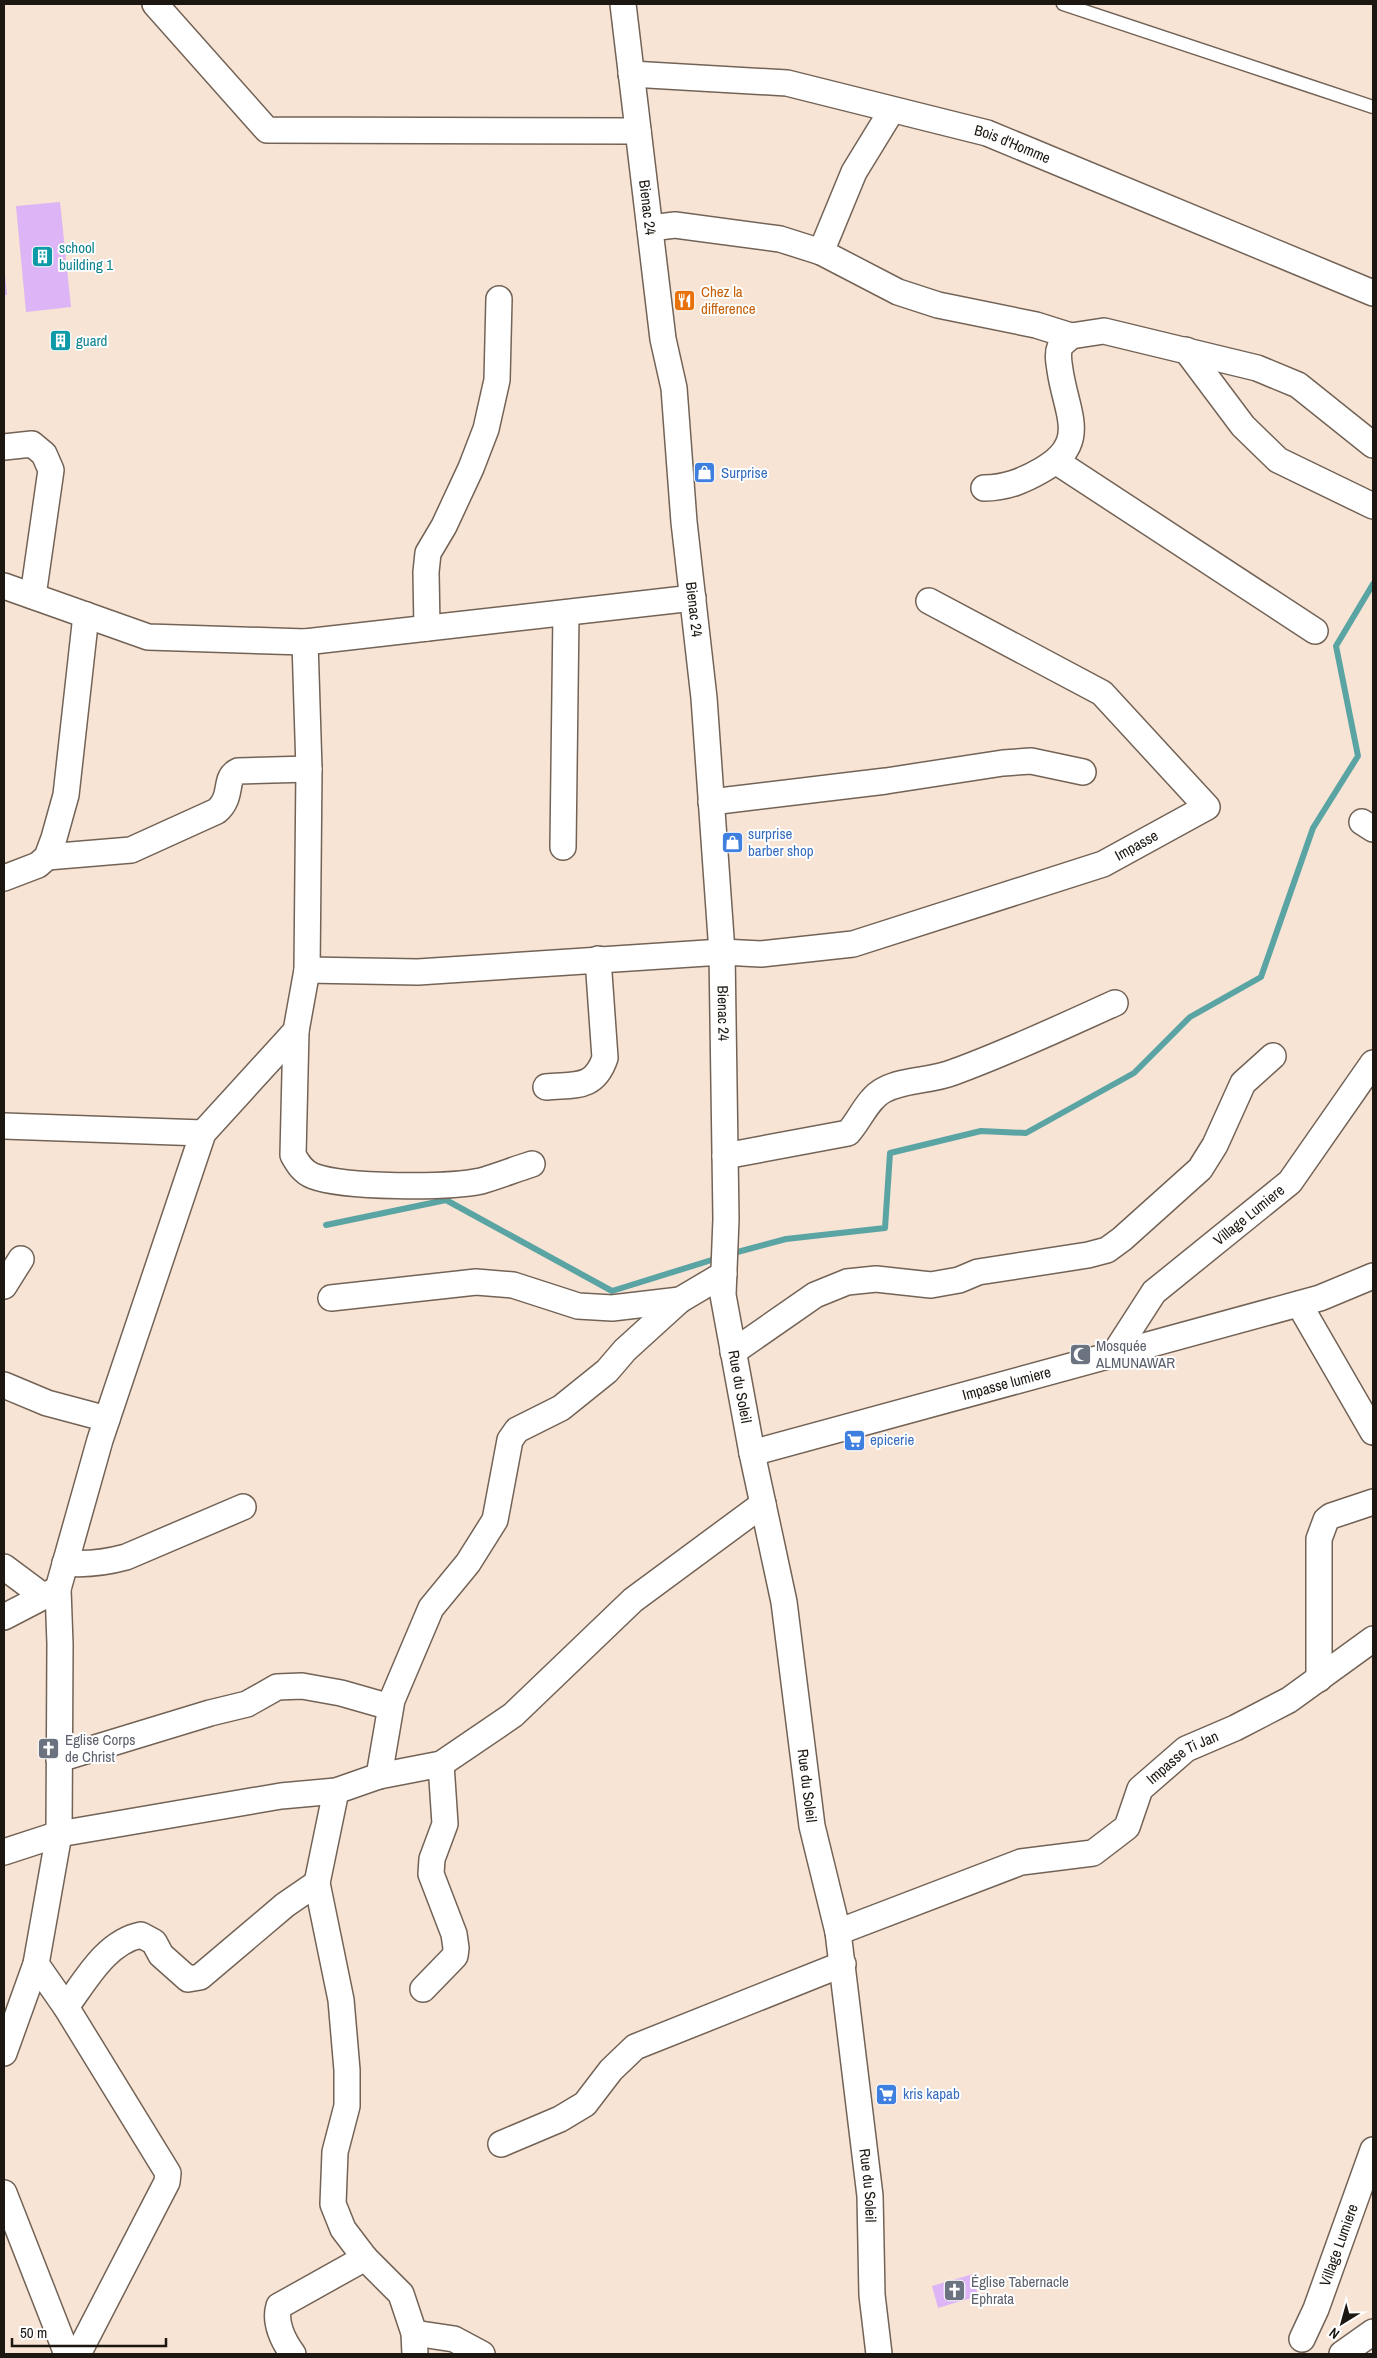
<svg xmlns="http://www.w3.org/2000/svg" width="1377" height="2358" viewBox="0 0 1377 2358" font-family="'Archivo Narrow',sans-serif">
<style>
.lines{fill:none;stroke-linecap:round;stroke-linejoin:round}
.stream{stroke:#5ba4a4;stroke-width:6}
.building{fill:#ddb4f5}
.service-casing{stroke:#736356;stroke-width:15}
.minor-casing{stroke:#736356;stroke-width:28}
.service{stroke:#fff;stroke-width:12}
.minor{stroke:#fff;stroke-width:25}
.labels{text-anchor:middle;stroke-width:4;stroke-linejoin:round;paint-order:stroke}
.street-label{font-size:15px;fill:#1d1711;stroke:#fff}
.culture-label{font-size:15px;fill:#0d838f;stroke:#fff;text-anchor:start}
.food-label{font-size:15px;fill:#c56008;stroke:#fff;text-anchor:start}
.shop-label{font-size:15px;fill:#366cbe;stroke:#fff;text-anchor:start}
.worship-label{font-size:15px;fill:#5b616d;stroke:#fff;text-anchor:start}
</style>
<rect width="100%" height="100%" fill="#f7e4d5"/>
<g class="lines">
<g class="stream">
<path d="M326 1225 446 1200 612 1291 718 1258"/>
<path d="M730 1254 786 1239 885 1228 890 1153 981 1131 1026 1133 1134 1073 1190 1017 1261 977 1313 828 1358 756 1336 646 1373 584"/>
</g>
</g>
<g class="building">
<path d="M60 202 71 307 26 312 16 206Z"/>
<path d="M4 265 7 295H4Z"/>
<path d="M56 336 66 337 65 346 55 345Z"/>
<path d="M973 2274 978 2296 938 2308 932 2286Z"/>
</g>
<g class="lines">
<defs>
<path id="service" d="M1063 4 1373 107"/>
<g id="minor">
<path d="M155 4 267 130 638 131"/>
<path id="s1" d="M623 4 663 339 674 388 684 522 704 698 722 952 726 1219 723 1295 752 1453 784 1602 812 1826 838 1932 870 2196 872 2295 879 2354"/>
<path id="s2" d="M631 74 787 83 987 133 1373 293"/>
<path d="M650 228 675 225 780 239 821 252 898 292 938 305 1036 325 1071 336 1104 331 1257 368 1298 385 1373 445"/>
<path d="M821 252 854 172 892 110"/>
<path d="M1186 350 1243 426 1278 460 1373 506"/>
<path d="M4 447 32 444 44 454 51 470 33 596"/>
<path d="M1057 462 1315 631"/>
<path d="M984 488C1006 488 1023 481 1042 470 1090 443 1066 413 1060 370 1059 363 1057 354 1060 347 1062 343 1068 339 1071 336"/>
<path d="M4 586 148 637 305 642 693 598"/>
<path d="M427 628 426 572 428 553 444 526 471 468 486 429 497 380 499 299"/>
<path d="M711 802 886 781 1003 763 1031 761 1083 772"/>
<path d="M1362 822 1373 829"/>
<path d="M563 847 566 613"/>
<path d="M47 857 131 850 217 811C234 796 223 778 238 771L309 769"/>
<path d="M4 878 38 865 47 857 54 838 66 795 86 615"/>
<path id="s3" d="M307 970 418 972 722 952 761 954 853 944 1103 864 1207 807 1102 693 929 601"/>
<path d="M296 1031 293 1155C298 1164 303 1172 313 1176 345 1188 448 1188 481 1181 498 1176 516 1169 532 1164"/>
<path d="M546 1087C575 1084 594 1090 605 1058L598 959"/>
<path d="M4 1126 203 1133"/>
<path d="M725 1156 848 1133C860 1120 868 1098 884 1090 905 1079 932 1081 954 1072 1009 1052 1062 1027 1115 1003"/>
<path d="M4 1286 21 1259"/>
<path d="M331 1298 476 1282 513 1285 578 1306 612 1308 680 1300"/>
<path d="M1299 1304 1373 1432"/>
<path d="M733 1352 815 1295 847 1282 876 1279 931 1285 959 1280 978 1272 1088 1255 1107 1250 1122 1239 1200 1169 1215 1145 1243 1083 1273 1056"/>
<path id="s4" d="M1114 1354 1154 1292 1290 1182 1373 1063"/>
<path d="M4 1385 47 1403 107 1419"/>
<path id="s5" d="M752 1453 1320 1298 1373 1276"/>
<path d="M65 1563C87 1565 104 1563 126 1557L243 1507"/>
<path d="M4 1567 43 1596"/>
<path d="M4 1617 58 1589"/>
<path d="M1319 1679V1539L1326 1520 1331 1516 1373 1502"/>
<path d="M59 1759 210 1713 247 1704 277 1687 302 1686 341 1693 390 1707"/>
<path d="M379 1776 392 1700 431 1608 468 1563 495 1520 510 1440 517 1430 561 1408 607 1371 625 1350 680 1300 724 1274"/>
<path d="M336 1791 317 1883 341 2000 347 2070V2106L335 2152 333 2204 343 2229 365 2258 401 2294 414 2333 415 2354"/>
<path d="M4 1852 59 1834 281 1796 336 1791 379 1776 441 1764 513 1715 633 1600 763 1504"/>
<path id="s6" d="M838 1932 1021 1862 1093 1853 1127 1827 1140 1789 1186 1749 1235 1728 1289 1700 1373 1639"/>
<path d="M36 1964 66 2007 168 2173 167 2182 78 2354"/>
<path d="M423 1989 455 1956 456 1948 454 1934 431 1874 432 1859 445 1824 441 1764"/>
<path d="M66 2007C86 1980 106 1942 141 1935L154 1942 161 1955 188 1979 200 1977 285 1905 317 1883"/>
<path d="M4 2053 36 1964 59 1834 60 1644 58 1589 100 1440 203 1133 296 1031 307 970 309 769 305 642"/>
<path d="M501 2144 560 2119 585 2104 611 2070 635 2047 843 1964"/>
<path d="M4 2193 67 2354"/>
<path d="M414 2333 454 2339 482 2354"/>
<path id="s7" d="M1302 2339 1316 2309 1373 2150"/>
<path d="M293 2354C283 2341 274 2322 279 2306L365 2258"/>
<path d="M1342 2354 1373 2332"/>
</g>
</defs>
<use href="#service" class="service-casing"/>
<use href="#minor" class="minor-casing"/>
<use href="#service" class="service"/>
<use href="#minor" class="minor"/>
</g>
<defs>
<symbol id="building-square" viewBox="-11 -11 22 22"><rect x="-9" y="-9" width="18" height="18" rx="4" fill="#0f9aa8" stroke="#fff"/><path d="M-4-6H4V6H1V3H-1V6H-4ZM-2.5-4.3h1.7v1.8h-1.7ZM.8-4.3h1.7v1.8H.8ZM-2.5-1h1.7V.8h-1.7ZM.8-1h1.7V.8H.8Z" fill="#fff"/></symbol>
<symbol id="restaurant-square" viewBox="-11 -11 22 22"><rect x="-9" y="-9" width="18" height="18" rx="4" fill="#e8710a" stroke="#fff"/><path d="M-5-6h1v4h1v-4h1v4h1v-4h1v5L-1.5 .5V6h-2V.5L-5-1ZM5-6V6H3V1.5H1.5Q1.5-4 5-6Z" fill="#fff"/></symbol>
<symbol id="shop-square" viewBox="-11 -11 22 22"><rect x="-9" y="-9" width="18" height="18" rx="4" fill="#3f7fe0" stroke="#fff"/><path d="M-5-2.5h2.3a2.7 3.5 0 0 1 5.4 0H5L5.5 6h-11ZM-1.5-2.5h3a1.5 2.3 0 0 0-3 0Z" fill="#fff"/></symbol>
<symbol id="mosque-square" viewBox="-11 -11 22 22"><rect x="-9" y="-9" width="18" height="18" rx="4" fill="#6b7280" stroke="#fff"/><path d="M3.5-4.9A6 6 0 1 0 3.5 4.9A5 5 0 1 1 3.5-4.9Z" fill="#fff"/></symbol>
<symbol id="supermarket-square" viewBox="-11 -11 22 22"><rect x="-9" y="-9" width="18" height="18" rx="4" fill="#3f7fe0" stroke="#fff"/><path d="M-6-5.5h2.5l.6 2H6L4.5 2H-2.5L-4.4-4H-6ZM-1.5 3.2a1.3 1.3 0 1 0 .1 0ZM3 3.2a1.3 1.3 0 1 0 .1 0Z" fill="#fff"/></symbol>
<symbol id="church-square" viewBox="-11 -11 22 22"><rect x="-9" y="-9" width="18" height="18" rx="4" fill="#6b7280" stroke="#fff"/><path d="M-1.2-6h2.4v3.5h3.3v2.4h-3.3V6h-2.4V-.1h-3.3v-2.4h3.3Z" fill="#fff"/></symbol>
</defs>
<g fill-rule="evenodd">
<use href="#building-square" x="30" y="244" width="25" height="25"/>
<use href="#restaurant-square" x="672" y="288" width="25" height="25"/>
<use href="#building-square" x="48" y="328" width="25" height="25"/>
<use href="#shop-square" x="692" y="460" width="25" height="25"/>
<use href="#shop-square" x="720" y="830" width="25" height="25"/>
<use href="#mosque-square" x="1068" y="1342" width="25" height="25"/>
<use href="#supermarket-square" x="842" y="1428" width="25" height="25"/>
<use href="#church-square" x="36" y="1736" width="25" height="25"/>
<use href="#supermarket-square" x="874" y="2082" width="25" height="25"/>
<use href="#church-square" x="942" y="2278" width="25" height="25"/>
</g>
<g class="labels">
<g class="street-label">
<text dy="5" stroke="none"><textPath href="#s2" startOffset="390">Bois d'Homme</textPath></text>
<text dy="5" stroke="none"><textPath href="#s1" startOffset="205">Bienac 24</textPath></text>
<text dy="5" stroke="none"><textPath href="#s1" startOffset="610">Bienac 24</textPath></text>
<text dy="5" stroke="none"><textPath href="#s3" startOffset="848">Impasse</textPath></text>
<text dy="5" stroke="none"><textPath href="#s1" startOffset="1015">Bienac 24</textPath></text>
<text dy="5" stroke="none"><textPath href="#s4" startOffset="196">Village Lumiere</textPath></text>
<text dy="5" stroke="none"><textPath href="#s5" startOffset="264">Impasse lumiere</textPath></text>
<text dy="5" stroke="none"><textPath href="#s1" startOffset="1390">Rue du Soleil</textPath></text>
<text dy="5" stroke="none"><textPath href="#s6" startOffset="405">Impasse Ti Jan</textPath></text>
<text dy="5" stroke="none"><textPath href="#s1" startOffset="1795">Rue du Soleil</textPath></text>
<text dy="5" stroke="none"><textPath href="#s1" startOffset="2200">Rue du Soleil</textPath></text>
<text dy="5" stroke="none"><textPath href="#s7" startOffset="101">Village Lumiere</textPath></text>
</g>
<g class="culture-label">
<text x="59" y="253">school<tspan x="59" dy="17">building 1</tspan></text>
<text x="76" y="346">guard</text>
</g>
<g class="food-label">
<text x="701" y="297">Chez la<tspan x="701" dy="17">difference</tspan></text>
</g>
<g class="shop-label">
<text x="721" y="478">Surprise</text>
<text x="748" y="839">surprise<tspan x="748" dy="17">barber shop</tspan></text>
<text x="870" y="1445">epicerie</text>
<text x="903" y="2099">kris kapab</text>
</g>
<g class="worship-label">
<text x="1096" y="1351">Mosquée<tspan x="1096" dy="17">ALMUNAWAR</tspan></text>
<text x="65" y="1745">Eglise Corps<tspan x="65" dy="17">de Christ</tspan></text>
<text x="971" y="2287">Église Tabernacle<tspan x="971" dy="17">Ephrata</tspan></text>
</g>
</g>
<rect width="1377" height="2358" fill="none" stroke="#1d1711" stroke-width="10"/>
<g transform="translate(1342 2323) rotate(217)" stroke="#ffffff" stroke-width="4" paint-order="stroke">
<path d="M0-4L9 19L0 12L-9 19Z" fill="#1d1711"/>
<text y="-8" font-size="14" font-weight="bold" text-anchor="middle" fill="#1d1711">N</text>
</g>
<path d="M12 2338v8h154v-8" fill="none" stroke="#1d1711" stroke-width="2.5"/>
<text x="20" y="2338" font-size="15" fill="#1d1711" stroke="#ffffff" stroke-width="4" paint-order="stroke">50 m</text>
</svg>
